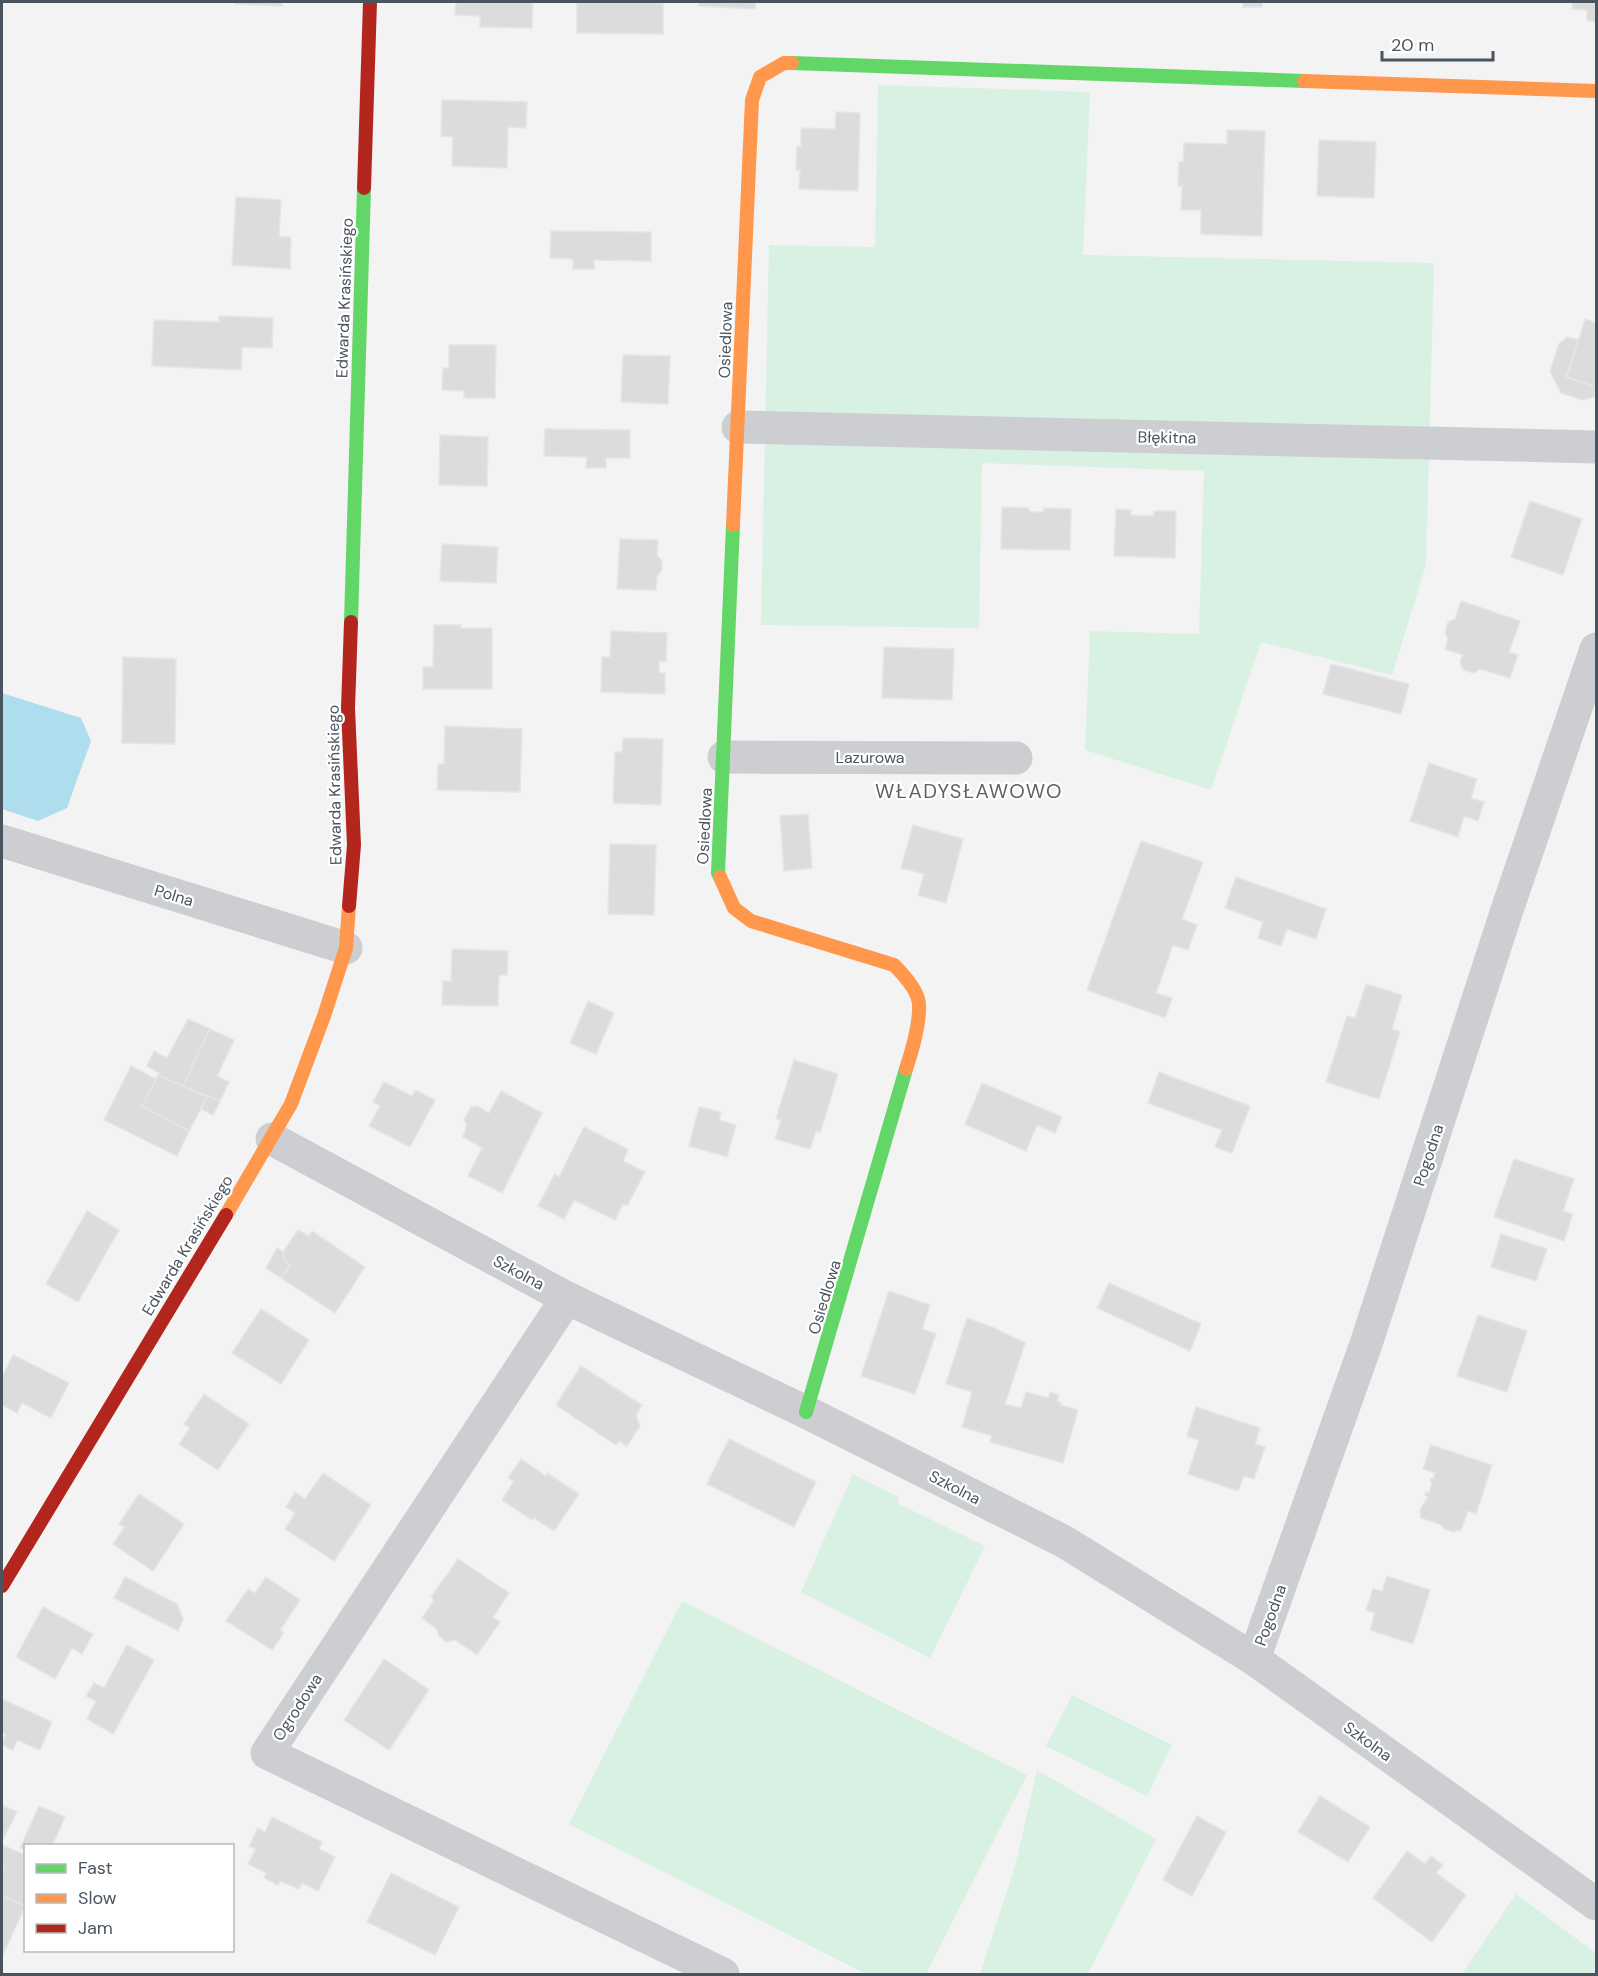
<svg xmlns="http://www.w3.org/2000/svg" width="1598" height="1976" viewBox="0 0 1598 1976" font-family="'DM Sans',sans-serif">
<style>
.green{fill:#d8f1e3}
.water{fill:#aeddee}
.building{fill:#dcdcdd;stroke:#e4e5e6;stroke-width:1.5}
.lines{fill:none;stroke-linecap:round;stroke-linejoin:round}
.street{stroke:#ccced1;stroke-width:33}
.fast{stroke:#63d668;stroke-width:14}
.slow{stroke:#ff974d;stroke-width:14}
.jam{stroke:#b3261e;stroke-width:14}
.labels{text-anchor:middle;stroke-width:4.5;stroke-linejoin:round;paint-order:stroke}
.street-label{font-size:16px;fill:#4a545f;stroke:#fff}
.quarter-label{font-size:20px;letter-spacing:1.5px;fill:#5e6267;stroke:#fff}
</style>
<rect width="100%" height="100%" fill="#f3f3f3"/>
<g class="green">
<path d="M878 85 1090 92 1083 255 1434 263 1426 565 1392 675 1261 642 1211 790 1085 750 1090 631 1199 634 1204 471 982 463 979 628 761 625 769 245 875 247Z"/>
<path d="M853 1474 899 1497 897 1503 985 1546 930 1658 801 1592Z"/>
<path d="M682 1601 1027 1775 926 1974H866L569 1824Z"/>
<path d="M1072 1695 1172 1745 1147 1796 1046 1746Z"/>
<path d="M1037 1770 1156 1839 1088 1974H980L1016 1863Z"/>
<path d="M1516 1894 1596 1953V1974H1462Z"/>
</g>
<path class="water" d="M2 693 81 718 91 741 67 808 38 821 2 809Z"/>
<g class="building">
<path d="M235 2H282V6L235 4Z"/>
<path d="M456 2H533L532 28 480 27V16L455 15Z"/>
<path d="M577 2 663 3V34L577 33Z"/>
<path d="M699 2H756L755 9 698 6Z"/>
<path d="M1233 2H1282H1262V7H1243V2Z"/>
<path d="M1572 2H1596V21H1587V10L1572 9Z"/>
<path d="M442 100 527 102 526 128 508 127 507 168 452 166 453 137 441 136Z"/>
<path d="M836 112 860 113 858 191 799 189 800 170H796L797 147H801V128L835 129Z"/>
<path d="M1227 130 1265 131 1262 236 1201 234V210H1181L1182 186H1178L1179 162H1183L1184 143 1227 144Z"/>
<path d="M1319 140 1376 142 1374 198 1317 196Z"/>
<path d="M236 197 281 200 279 237H291L290 269 232 265Z"/>
<path d="M551 231 651 232V261L594 260V269H573V259L550 258Z"/>
<path d="M219 316 273 318 272 348 242 347 241 370 152 366 154 320 219 322Z"/>
<path d="M1585 319 1596 323V387L1567 377Z"/>
<path d="M1567 337 1578 340 1566 377 1596 387 1594 397 1583 400 1561 393 1550 371 1559 344Z"/>
<path d="M449 345H496L495 398H464V391L442 390 443 368H449Z"/>
<path d="M623 355 670 356 668 404 621 402Z"/>
<path d="M545 429 630 430V458H606V468H586L587 457 544 456Z"/>
<path d="M440 435 488 437 487 486 439 485Z"/>
<path d="M1530 501 1582 519 1563 575 1511 557Z"/>
<path d="M1002 507 1029 508V512H1043L1044 508 1071 509 1070 550 1001 549Z"/>
<path d="M1116 509 1131 510V515L1154 516V511H1176L1175 558 1114 556Z"/>
<path d="M620 539 658 540 657 555 662 561V570L657 576 656 590 617 589Z"/>
<path d="M442 544 498 547 496 583 440 581Z"/>
<path d="M1461 601 1520 621 1509 652 1518 655 1510 678 1480 669 1474 673 1463 670 1460 661 1463 655 1445 649 1448 639 1445 633 1448 622 1455 619Z"/>
<path d="M434 625H461L460 628H492V689H423V667H433Z"/>
<path d="M611 631 667 633 666 662 659 661V673H665V694L601 692 602 657H610Z"/>
<path d="M884 647 954 649 952 700 882 698Z"/>
<path d="M123 657 176 659 175 744 122 743Z"/>
<path d="M1331 664 1409 684 1401 714 1323 694Z"/>
<path d="M445 726 522 729 520 792 437 790 438 764H444Z"/>
<path d="M623 738 663 739 661 805 613 803 615 752H622Z"/>
<path d="M1429 763 1477 779 1471 798 1484 802 1478 821 1464 816 1458 837 1410 821Z"/>
<path d="M808 814 812 868 784 871 780 816Z"/>
<path d="M913 825 963 839 946 903 918 895 924 874 901 868Z"/>
<path d="M1141 841 1203 862 1182 919 1197 925 1188 950 1173 945 1156 993 1172 998 1165 1018 1087 990Z"/>
<path d="M610 844 656 845 654 915 608 914Z"/>
<path d="M1236 877 1326 909 1316 939 1287 929 1281 946 1258 938 1263 922 1225 908Z"/>
<path d="M452 949 508 951 507 975H499L498 1006 442 1005 443 981H451Z"/>
<path d="M1366 984 1402 995 1392 1029 1400 1032 1379 1099 1326 1082 1347 1016 1355 1018Z"/>
<path d="M588 1001 614 1013 596 1054 570 1043Z"/>
<path d="M188 1019 210 1029 183 1086 158 1075 159 1073 147 1066 154 1051 167 1058Z"/>
<path d="M210 1029 234 1040 217 1076 229 1082 220 1101 183 1086Z"/>
<path d="M794 1060 838 1074 820 1133 816 1131 810 1149 775 1139 781 1120 776 1119Z"/>
<path d="M131 1066 156 1079 142 1106 189 1131 177 1156 104 1120Z"/>
<path d="M1159 1072 1250 1106 1232 1153 1215 1147 1222 1130 1148 1103Z"/>
<path d="M158 1075 207 1097 189 1131 142 1106Z"/>
<path d="M384 1082 412 1096 415 1090 435 1100 410 1147 369 1126 380 1106 373 1102Z"/>
<path d="M982 1083 1062 1117 1055 1133 1037 1125 1026 1151 965 1124Z"/>
<path d="M501 1091 542 1113 502 1193 468 1176 482 1148 463 1137 467 1125 464 1120 471 1107 477 1106 489 1113Z"/>
<path d="M208 1096 220 1101 213 1115 201 1109Z"/>
<path d="M699 1107 721 1112 719 1120 736 1125 727 1157 689 1146Z"/>
<path d="M584 1127 628 1149 623 1161 645 1172 627 1206 623 1204 615 1220 574 1200 564 1219 538 1206 555 1174 559 1177Z"/>
<path d="M1514 1159 1574 1179 1563 1211 1573 1214 1564 1241 1494 1217Z"/>
<path d="M87 1211 119 1230 78 1302 46 1284Z"/>
<path d="M298 1230 309 1236 312 1231 365 1267 335 1313 281 1278 290 1265 285 1262 283 1252Z"/>
<path d="M1501 1234 1547 1249 1536 1281 1491 1267Z"/>
<path d="M277 1248 283 1252 285 1262 290 1265 281 1278 266 1268Z"/>
<path d="M1109 1283 1201 1324 1190 1351 1097 1308Z"/>
<path d="M889 1291 930 1305 922 1329 936 1334 915 1394 861 1376Z"/>
<path d="M261 1309 309 1340 281 1384 232 1353Z"/>
<path d="M1478 1315 1527 1331 1507 1392 1457 1376Z"/>
<path d="M967 1318 992 1327 1025 1343 1005 1404 1021 1408 1026 1392 1048 1398 1050 1392 1059 1395 1057 1402H1061L1060 1405 1078 1410 1063 1463 990 1442 992 1436 962 1427 972 1392 946 1384Z"/>
<path d="M13 1355 69 1383 51 1418 22 1403 17 1413 2 1405V1377Z"/>
<path d="M581 1366 642 1405 636 1415 640 1426 627 1446 619 1441 616 1445 556 1405Z"/>
<path d="M204 1394 249 1424 218 1470 179 1444 190 1428 184 1424Z"/>
<path d="M1196 1407 1260 1428 1255 1444 1265 1447 1254 1479 1244 1476 1238 1491 1188 1474 1199 1440 1187 1436Z"/>
<path d="M729 1439 816 1482 794 1527 707 1484Z"/>
<path d="M1431 1445 1492 1465 1476 1514 1468 1511 1461 1531 1458 1530 1454 1532 1444 1529 1442 1525 1421 1518 1420 1510 1428 1497 1425 1495 1426 1492 1429 1493 1432 1482 1430 1481 1431 1478 1433 1479 1435 1473 1423 1469Z"/>
<path d="M521 1459 546 1476 547 1473 579 1494 554 1531 534 1518 532 1520 502 1500 514 1481 508 1478Z"/>
<path d="M323 1473 371 1505 334 1561 285 1529 295 1513 286 1507 295 1492 305 1499Z"/>
<path d="M139 1494 184 1524 153 1571 113 1544 125 1527 119 1524Z"/>
<path d="M458 1559 509 1593 493 1617 500 1622 477 1655 455 1640 446 1642 439 1636 437 1629 422 1618 434 1600 431 1597Z"/>
<path d="M1387 1576 1430 1590 1413 1644 1370 1630 1375 1613 1366 1610 1373 1589 1382 1591Z"/>
<path d="M125 1577 177 1604 183 1619 178 1631 114 1598Z"/>
<path d="M266 1577 300 1600 280 1630 284 1633 272 1650 226 1621 248 1589 255 1593Z"/>
<path d="M43 1607 93 1634 82 1654 72 1648 55 1679 16 1657Z"/>
<path d="M127 1645 154 1660 113 1734 87 1719 96 1701 86 1696 94 1683 104 1688Z"/>
<path d="M384 1659 429 1690 389 1750 344 1720Z"/>
<path d="M2 1699 52 1722 40 1750 17 1740 13 1750 2 1745 6 1734 2 1732Z"/>
<path d="M1320 1796 1370 1827 1348 1862 1298 1832Z"/>
<path d="M2 1805 17 1812 2 1841Z"/>
<path d="M39 1806 65 1817 52 1846H26V1850L20 1848Z"/>
<path d="M1197 1816 1226 1832 1192 1896 1163 1880Z"/>
<path d="M272 1817 322 1842 319 1849 335 1857 318 1891 302 1883 299 1889 280 1881 278 1885 264 1878 266 1873 248 1864 256 1849 249 1846 258 1828 265 1832Z"/>
<path d="M2 1845 26 1855 25 1906 2 1896V1874L4 1868 2 1867Z"/>
<path d="M1407 1851 1425 1864 1431 1856 1443 1865 1436 1873 1466 1895 1432 1942 1373 1898Z"/>
<path d="M391 1873 459 1907 435 1955 367 1922Z"/>
<path d="M2 1896 25 1906 2 1957Z"/>
</g>
<g class="lines">
<g class="street">
<path d="M738 427 1596 447"/>
<path d="M724 757 1016 758"/>
<path d="M2 841 346 948"/>
<path d="M272 1139 567 1298 806 1412 1063 1541 1254 1659 1596 1904"/>
<path d="M567 1298 267 1753 723 1974"/>
<path d="M1254 1659 1366 1344 1507 910 1596 649"/>
</g>
<g class="fast">
<path d="M792 63 1304 81"/>
<path d="M351 622 364 188"/>
<path d="M720 877 718 873 733 525"/>
<path d="M806 1412 906 1069"/>
</g>
<g class="slow">
<path d="M1304 81 1596 91"/>
<path d="M733 525 752 100 760 77 784 63H792"/>
<path d="M720 877 734 908 751 921 894 965C903 974 918 991 919 1004 920 1023 912 1051 906 1069"/>
<path d="M226 1215 291 1104 324 1016 346 948 349 906"/>
</g>
<g class="jam">
<path d="M364 188 370 2"/>
<path d="M349 906 354 845 348 708 351 622"/>
<path d="M2 1586 226 1215"/>
</g>
</g>
<g class="labels">
<g class="street-label">
<text transform="translate(344 298) rotate(-88)" y="6">Edwarda Krasińskiego</text>
<text transform="translate(725 340) rotate(-88)" y="6">Osiedlowa</text>
<text transform="translate(1167 437) rotate(1)" y="6">Błękitna</text>
<text x="870" y="763">Lazurowa</text>
<text transform="translate(334 785) rotate(-91)" y="6">Edwarda Krasińskiego</text>
<text transform="translate(704 826) rotate(-87)" y="6">Osiedlowa</text>
<text transform="translate(174 895) rotate(17)" y="6">Polna</text>
<text transform="translate(1428 1155) rotate(-72)" y="6">Pogodna</text>
<text transform="translate(187 1245) rotate(-59)" y="6">Edwarda Krasińskiego</text>
<text transform="translate(519 1272) rotate(28)" y="6">Szkolna</text>
<text transform="translate(824 1297) rotate(-73)" y="6">Osiedlowa</text>
<text transform="translate(955 1487) rotate(27)" y="6">Szkolna</text>
<text transform="translate(1270 1615) rotate(-70)" y="6">Pogodna</text>
<text transform="translate(297 1707) rotate(-57)" y="6">Ogrodowa</text>
<text transform="translate(1368 1741) rotate(36)" y="6">Szkolna</text>
</g>
<g class="quarter-label">
<text x="969" y="798">WŁADYSŁAWOWO</text>
</g>
</g>
<rect width="1598" height="1976" fill="none" stroke="#4a545f" stroke-width="6"/>
<rect x="24" y="1844" width="210" height="108" fill="#ffffff" stroke="#b7bbbf" stroke-width="1.5"/>
<rect x="36" y="1864" width="30" height="9" fill="#63d668" stroke="#b7bbbf" stroke-width="1.5"/>
<text x="78" y="1874" font-size="18" fill="#4a545f">Fast</text>
<rect x="36" y="1894" width="30" height="9" fill="#ff974d" stroke="#b7bbbf" stroke-width="1.5"/>
<text x="78" y="1904" font-size="18" fill="#4a545f">Slow</text>
<rect x="36" y="1924" width="30" height="9" fill="#b3261e" stroke="#b7bbbf" stroke-width="1.5"/>
<text x="78" y="1934" font-size="18" fill="#4a545f">Jam</text>
<path d="M1382 51v9h111v-9" fill="none" stroke="#4a545f" stroke-width="3"/>
<text x="1391" y="51" font-size="18" fill="#4a545f" stroke="#ffffff" stroke-width="4.5" paint-order="stroke">20 m</text>
</svg>
